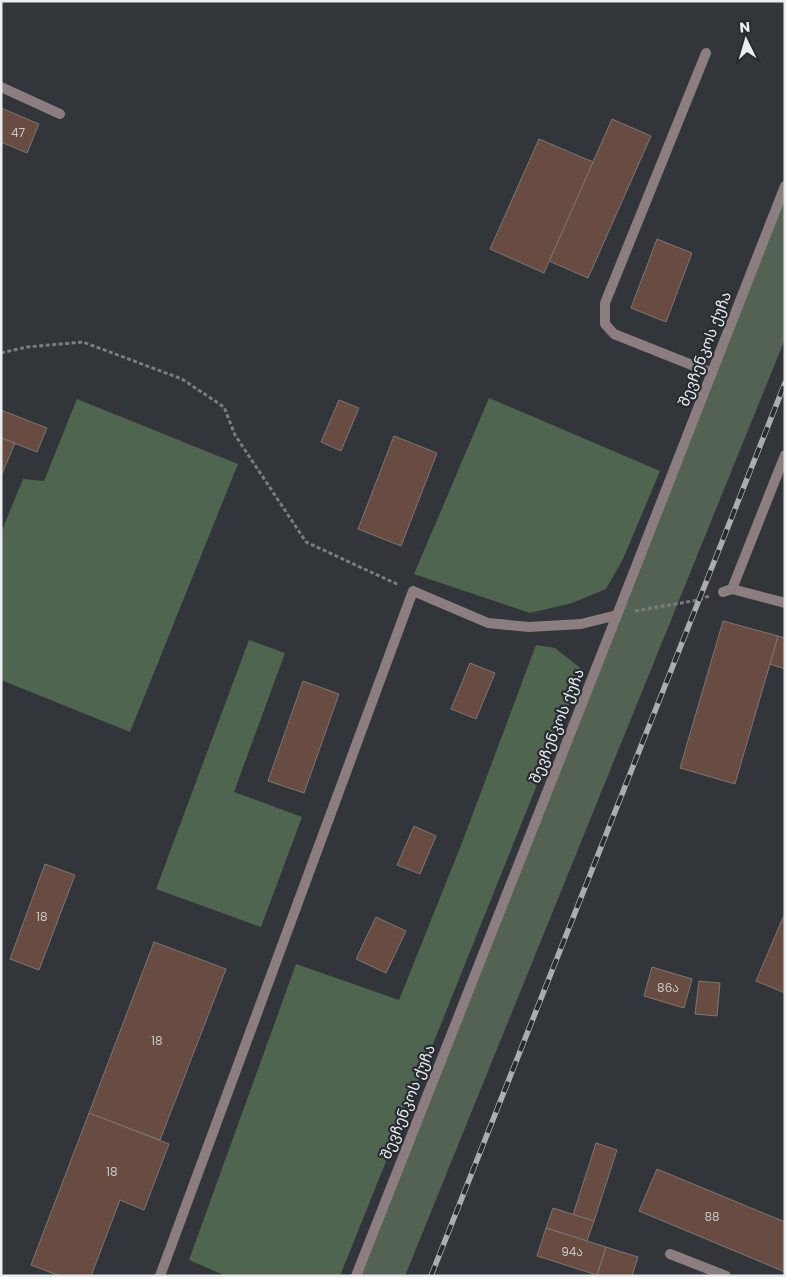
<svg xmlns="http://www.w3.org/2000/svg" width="786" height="1277" viewBox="0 0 786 1277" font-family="Poppins,'Noto Sans Georgian',sans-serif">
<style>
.green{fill:#546253}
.forest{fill:#506550}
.building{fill:#684c42;stroke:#7d7674}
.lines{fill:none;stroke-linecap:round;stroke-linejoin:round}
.path{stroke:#797d80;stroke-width:3;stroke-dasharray:4 2.5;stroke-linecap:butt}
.lane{stroke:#8c7e80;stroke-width:10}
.street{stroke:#8c7e80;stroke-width:10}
.rail-casing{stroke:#aaaeb0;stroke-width:5.5}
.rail{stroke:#282c30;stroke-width:4;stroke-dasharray:11;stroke-linecap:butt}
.labels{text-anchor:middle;stroke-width:4.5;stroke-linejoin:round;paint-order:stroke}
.number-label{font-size:12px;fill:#cac6c4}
.street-label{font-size:15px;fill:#ebeef0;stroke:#282c30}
</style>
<rect width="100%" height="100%" fill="#32363a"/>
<path class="green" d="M785 186V339L405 1276H356Z"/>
<g class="forest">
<path d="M489 398 660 471 623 559 606 589 572 603 530 613 414 574Z"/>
<path d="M77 399 238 464 130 732 1 680V533L23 479 44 481Z"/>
<path d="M249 640 285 653 234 792 302 817 261 927 156 889Z"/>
<path d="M536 645 555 648 583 670 340 1276H226L189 1260 296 964 399 1000 463 840Z"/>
</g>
<g class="building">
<path d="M1 108 39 124 27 153 1 142Z"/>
<path d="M612 119 651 136 588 278 549 261Z"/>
<path d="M539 139 593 162 544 273 490 249Z"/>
<path d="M657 239 692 253 666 322 631 308Z"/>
<path d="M339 400 359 408 341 451 321 442Z"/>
<path d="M1 410 47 428 37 452 1 438Z"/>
<path d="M394 436 437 453 401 546 358 529Z"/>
<path d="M1 438 15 443 1 476Z"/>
<path d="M723 621 778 636 735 784 680 768Z"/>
<path d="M778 636 785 638V669L770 664Z"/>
<path d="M470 663 495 673 476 719 451 709Z"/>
<path d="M303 681 339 694 304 793 268 781Z"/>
<path d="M414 826 436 836 420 874 397 865Z"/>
<path d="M45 864 75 875 39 970 10 959Z"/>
<path d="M785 913V993L756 981Z"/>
<path d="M376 917 406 931 386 973 356 959Z"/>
<path d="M154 942 226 969 160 1140 89 1113Z"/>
<path d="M652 967 692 979 684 1008 644 996Z"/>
<path d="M699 981 720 983 717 1016 695 1014Z"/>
<path d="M89 1113 169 1144 144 1210 120 1200 91 1276H60L31 1265Z"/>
<path d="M596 1143 617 1150 594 1221 573 1215Z"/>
<path d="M657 1169 785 1222V1272L639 1211Z"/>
<path d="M553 1208 594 1221 587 1241 546 1228Z"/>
<path d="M546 1228 606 1247 597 1275 537 1256Z"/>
<path d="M606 1247 638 1257 632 1276H597Z"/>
</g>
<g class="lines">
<g class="path">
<path d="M1 353 27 347 83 342 182 379 224 407 235 435 306 542 399 585"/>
<path d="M635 611 698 600 709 596"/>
</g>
<g class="lane">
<path d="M706 53 605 303V324L614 334 712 373"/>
<path d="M1 87 60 114"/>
<path d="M670 1254 726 1276"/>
<path d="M160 1276 413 591 488 623 529 627 581 624 617 615"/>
</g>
<g class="street">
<path d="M732 589 785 455"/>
<path d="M723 592 732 589 785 603"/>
<path d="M356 1276 617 615 785 186"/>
</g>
<defs>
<path id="rail" d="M431 1276 785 383"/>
</defs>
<use href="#rail" class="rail-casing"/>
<use href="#rail" class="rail"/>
</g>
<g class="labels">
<g class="number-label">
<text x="18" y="137">47</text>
<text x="42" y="921">18</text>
<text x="668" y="992">86ა</text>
<text x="157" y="1045">18</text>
<text x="112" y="1176">18</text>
<text x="712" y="1221">88</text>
<text x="572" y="1256">94ა</text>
</g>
<g class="street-label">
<text transform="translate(705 349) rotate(-69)" y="5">შევჩენკოს ქუჩა</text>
<text transform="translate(557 726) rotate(-68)" y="5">შევჩენკოს ქუჩა</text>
<text transform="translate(408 1102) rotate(-68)" y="5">შევჩენკოს ქუჩა</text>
</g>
</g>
<rect width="786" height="1277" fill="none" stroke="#ebeef0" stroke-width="5"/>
<g transform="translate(746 40) rotate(355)" stroke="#282c30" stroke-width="4" paint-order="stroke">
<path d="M0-4L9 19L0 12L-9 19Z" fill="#ebeef0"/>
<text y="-8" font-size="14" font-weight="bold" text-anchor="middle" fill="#ebeef0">N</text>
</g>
</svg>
